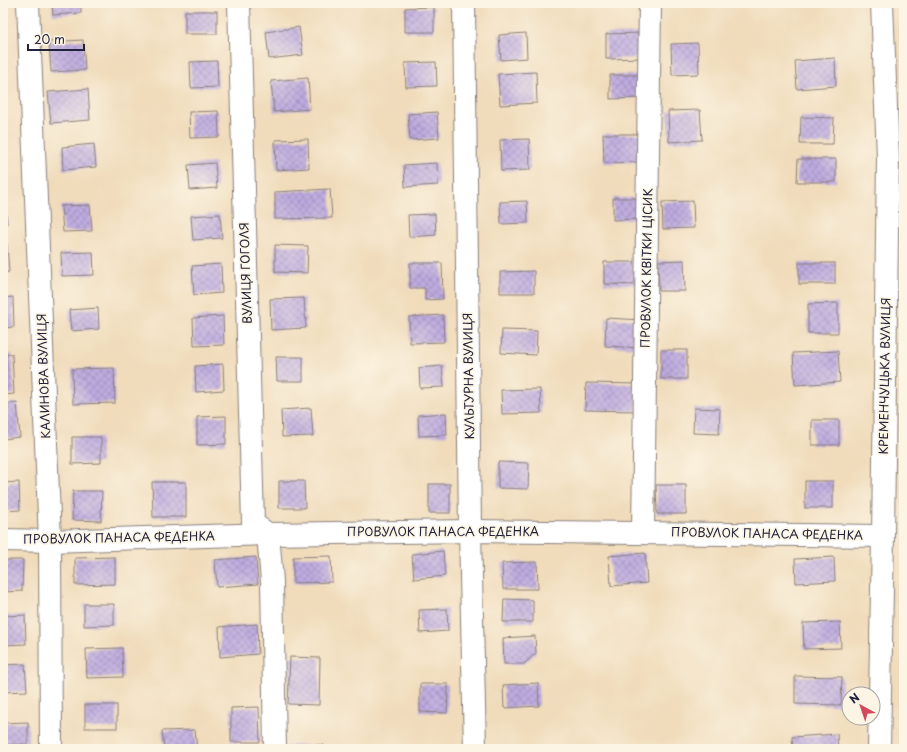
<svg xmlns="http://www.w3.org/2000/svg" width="907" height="752" viewBox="0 0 907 752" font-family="'Playpen Sans',sans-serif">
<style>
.building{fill:url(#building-cross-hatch)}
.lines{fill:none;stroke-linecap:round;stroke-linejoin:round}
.minor-casing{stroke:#897f7b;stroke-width:24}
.minor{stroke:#fff;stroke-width:22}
.labels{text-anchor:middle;stroke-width:3.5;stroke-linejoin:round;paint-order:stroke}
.street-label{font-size:12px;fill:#22223b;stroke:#fcf5e5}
</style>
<defs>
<pattern id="building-cross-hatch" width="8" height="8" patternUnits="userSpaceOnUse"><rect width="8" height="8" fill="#bface0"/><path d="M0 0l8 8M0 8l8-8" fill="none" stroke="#9b8cb7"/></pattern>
</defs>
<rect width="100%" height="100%" fill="#fcf5e5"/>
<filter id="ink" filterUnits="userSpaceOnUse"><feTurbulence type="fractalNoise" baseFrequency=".025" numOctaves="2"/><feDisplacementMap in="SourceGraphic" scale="8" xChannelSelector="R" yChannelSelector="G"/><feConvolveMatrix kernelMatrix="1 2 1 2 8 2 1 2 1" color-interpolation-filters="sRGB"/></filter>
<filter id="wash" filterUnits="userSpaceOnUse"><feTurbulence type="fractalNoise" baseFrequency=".012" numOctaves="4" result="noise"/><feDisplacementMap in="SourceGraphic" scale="16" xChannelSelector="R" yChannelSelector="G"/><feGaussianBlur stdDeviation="0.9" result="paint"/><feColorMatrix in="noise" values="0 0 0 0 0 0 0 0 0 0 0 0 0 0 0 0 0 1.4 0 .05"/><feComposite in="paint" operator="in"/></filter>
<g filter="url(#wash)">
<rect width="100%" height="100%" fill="#f0dcbb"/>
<g id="blocks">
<g class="building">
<path d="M52 3H81V13L53 15Z"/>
<path d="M271 3H302V5L271 6Z"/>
<path d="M434 7V32H405V8Z"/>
<rect x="185" y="11" width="32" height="23"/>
<path d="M299 27 303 55 269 59 266 32Z"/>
<path d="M526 33 527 58 501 60 499 35Z"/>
<path d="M643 33V58L606 59V34Z"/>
<path d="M83 40 85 70 51 72 49 42Z"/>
<path d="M698 43 699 74 672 75 671 44Z"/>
<path d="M835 58 836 86 797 89 795 61Z"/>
<path d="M217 61 218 87 191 88 190 62Z"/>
<path d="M436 62 437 86 406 87 405 63Z"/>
<path d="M536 72 537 103 500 105 498 74Z"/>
<path d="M610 75H641V98L610 99Z"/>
<path d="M308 78 310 109 274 112 271 81Z"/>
<path d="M88 89 90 120 51 123 48 92Z"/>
<path d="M700 110 702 140 669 142 668 111Z"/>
<path d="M218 111 219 137 190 138 189 112Z"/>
<path d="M437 112 439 138 410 140 408 114Z"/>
<path d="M801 117 834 118 833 144H800Z"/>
<path d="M3 121H4L6 161H3Z"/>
<path d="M603 134H640L641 162 604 163Z"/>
<path d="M308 139 309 168 276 170 275 140Z"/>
<path d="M529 139 530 170 501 171 500 140Z"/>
<path d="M94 144 96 167 63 170 62 147Z"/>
<path d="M798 159H836V182H797Z"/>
<path d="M215 163 217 188 190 190 188 165Z"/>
<path d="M437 163 438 185 405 187 404 165Z"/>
<path d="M330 189 332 218 275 219V192Z"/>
<path d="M5 190 7 224H3V191Z"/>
<path d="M613 198H639V219L613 220Z"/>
<path d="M527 201 528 223 501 224 500 202Z"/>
<path d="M693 201 694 228 663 229 662 202Z"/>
<path d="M90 205 92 231 63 232 61 206Z"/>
<path d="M220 214 222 238 193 240 191 216Z"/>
<path d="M435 214 436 235 409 237 408 215Z"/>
<path d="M3 244H7L9 272 3 273Z"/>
<path d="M275 245 308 246 307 273 275 272Z"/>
<path d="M93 252 94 275 62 276 61 253Z"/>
<path d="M684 260 685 291H659L658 261Z"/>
<path d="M604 262H637V285L604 284Z"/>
<path d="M410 263H442L443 299 425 300V288H410Z"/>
<rect x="799" y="263" width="36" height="21"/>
<path d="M221 264 222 293 194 295 192 266Z"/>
<path d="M534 271V293H500V272Z"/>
<path d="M13 297 14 327 3 328V298Z"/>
<path d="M304 298 306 328 271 330 270 299Z"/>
<path d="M838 303V333H808V304Z"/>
<path d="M98 308 99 329 71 331 69 310Z"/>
<path d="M443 315 444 342 410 343 409 317Z"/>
<path d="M223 316 224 345 194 346 193 318Z"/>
<path d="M606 318 642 320 640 348 605 346Z"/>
<path d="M502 330 537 331 536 355 501 353Z"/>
<rect x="661" y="350" width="26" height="29"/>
<path d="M838 351 840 382 795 385 793 353Z"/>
<path d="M12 354 14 394 3 395V355Z"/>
<path d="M276 357H303V381H277Z"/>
<path d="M223 364 224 390 196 392 195 366Z"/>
<path d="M442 366 444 387 420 388 419 368Z"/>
<path d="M114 368 115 403 73 404 72 369Z"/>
<path d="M586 383 638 384 637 411 585 410Z"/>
<path d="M540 389 541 413 502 414 501 390Z"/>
<path d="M17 403 20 437 3 439V404Z"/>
<path d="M311 408 313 436 282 437 281 410Z"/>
<path d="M694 408 720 409 719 434 693 433Z"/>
<path d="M446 413 447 435 419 436 418 415Z"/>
<path d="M226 416V444L197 445V417Z"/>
<rect x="812" y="420" width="27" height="25"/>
<path d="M72 437H101V463L72 464Z"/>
<path d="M498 462 529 463 528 489 498 488Z"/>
<path d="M279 481H304L305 508H279Z"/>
<rect x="805" y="481" width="28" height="27"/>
<path d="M19 482 20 510 3 511V483Z"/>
<path d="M152 482H186V517H153Z"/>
<rect x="429" y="484" width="21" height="29"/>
<path d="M656 485H686V514H657Z"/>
<path d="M73 491H102L101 521 72 520Z"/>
<path d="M443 551 445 576 414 579 412 554Z"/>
<path d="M645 553 647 583 611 586 609 556Z"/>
<path d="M331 556 332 582 293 583V557Z"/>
<path d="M115 557V584L75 585V558Z"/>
<path d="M256 557 258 584 217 587 215 560Z"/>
<path d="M834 557 835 581 796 583 795 559Z"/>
<path d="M3 560H23L22 591 3 592Z"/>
<path d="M537 562 538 589H503L502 563Z"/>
<path d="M504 599 533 600V622H503Z"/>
<path d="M84 604H114V625L84 626Z"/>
<path d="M447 609 448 631 420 633 419 610Z"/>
<path d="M25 615 26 644 3 645V616Z"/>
<path d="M840 622 841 648 804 649 803 623Z"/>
<path d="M257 624 258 654 220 657 219 627Z"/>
<path d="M535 636 536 653 524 664H504L503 638Z"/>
<path d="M122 648 123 677 87 678 86 649Z"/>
<path d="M290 657 320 658 319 705 288 704Z"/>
<path d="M25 664 27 691 3 692V665Z"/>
<path d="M795 676 842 677 841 705 795 704Z"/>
<path d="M538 683 539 706 504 708 503 685Z"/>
<path d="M420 684H448L447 713 420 712Z"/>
<rect x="85" y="705" width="32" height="23"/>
<path d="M259 707 260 742H231V708Z"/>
<path d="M28 722V744L4 745 3 723Z"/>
<path d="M195 730 197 749H164L162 731Z"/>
<path d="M837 734 838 749H793L792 737Z"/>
<rect x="291" y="745" width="32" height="4"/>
</g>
</g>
</g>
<g filter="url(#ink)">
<use href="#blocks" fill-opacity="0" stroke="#897f7b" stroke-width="1"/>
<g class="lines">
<defs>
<g id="minor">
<path d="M28 3 50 541 51 749"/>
<path d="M239 3C243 177 249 350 253 524L268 534 272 581 275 749"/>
<path d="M464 3 470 531 475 749"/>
<path d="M643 533 650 3"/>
<path d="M3 540 50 541 268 534 470 531 883 536"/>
<path d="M879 749 883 536 888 158 882 3"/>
</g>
</defs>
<use href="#minor" class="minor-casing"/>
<use href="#minor" class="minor"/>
</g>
</g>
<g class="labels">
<g class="street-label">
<text transform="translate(647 268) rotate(-89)" y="4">ПРОВУЛОК КВІТКИ ЦІСИК</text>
<text transform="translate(246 273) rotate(-92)" y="4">ВУЛИЦЯ ГОГОЛЯ</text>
<text transform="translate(44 376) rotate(-92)" y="4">КАЛИНОВА ВУЛИЦЯ</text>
<text transform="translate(469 376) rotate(-91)" y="4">КУЛЬТУРНА ВУЛИЦЯ</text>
<text transform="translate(885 376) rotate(-89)" y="4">КРЕМЕНЧУЦЬКА ВУЛИЦЯ</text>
<text x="443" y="536">ПРОВУЛОК ПАНАСА ФЕДЕНКА</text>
<text transform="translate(767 534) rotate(1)" y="4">ПРОВУЛОК ПАНАСА ФЕДЕНКА</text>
<text transform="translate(119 538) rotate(-1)" y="4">ПРОВУЛОК ПАНАСА ФЕДЕНКА</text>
</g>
</g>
<rect width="907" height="752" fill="none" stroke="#fcf5e5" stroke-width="16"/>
<g transform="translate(861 706) rotate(320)"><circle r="19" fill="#fcf5e5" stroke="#a5a1a1"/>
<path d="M0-3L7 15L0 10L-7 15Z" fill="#d1495b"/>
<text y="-6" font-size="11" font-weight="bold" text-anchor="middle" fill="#22223b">N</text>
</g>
<path d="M28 44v6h56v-6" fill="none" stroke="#22223b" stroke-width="2"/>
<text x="34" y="44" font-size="12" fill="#22223b" stroke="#fcf5e5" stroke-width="3" paint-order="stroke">20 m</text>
</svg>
